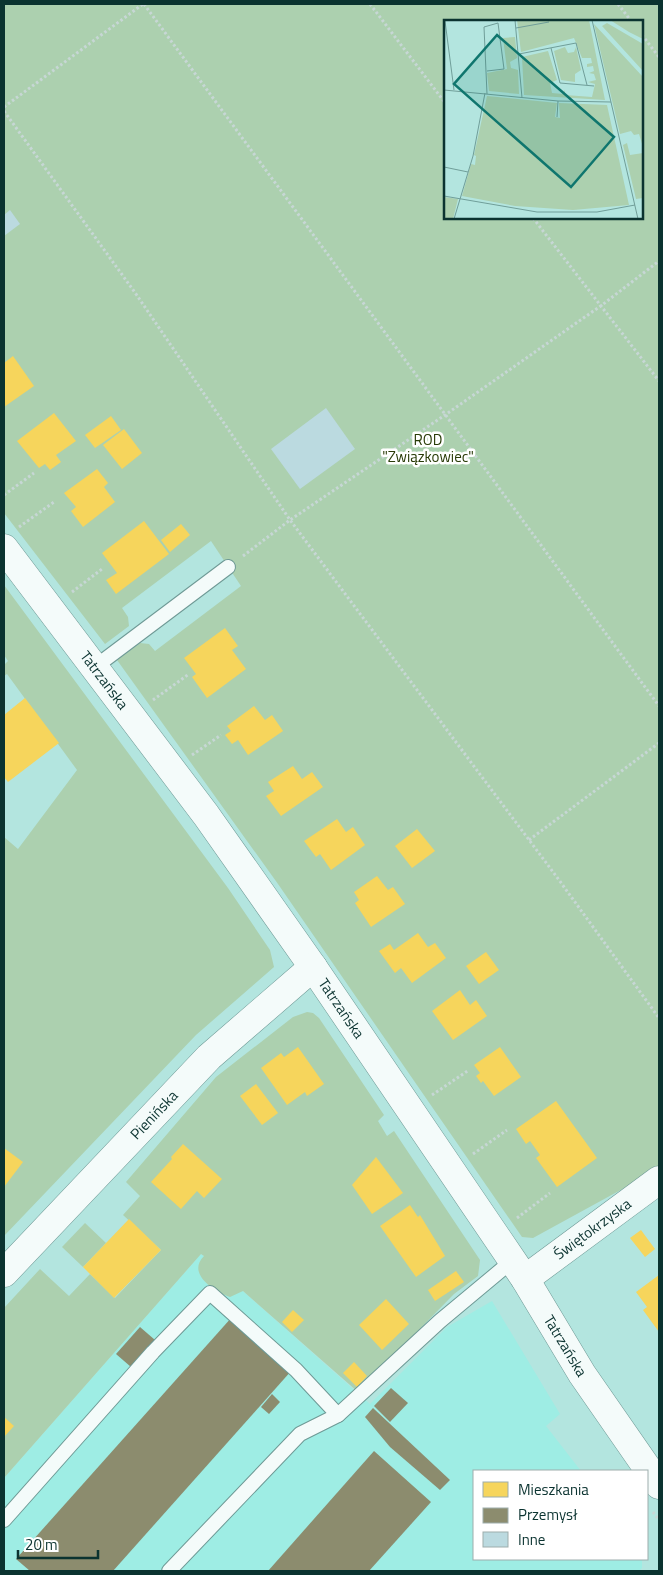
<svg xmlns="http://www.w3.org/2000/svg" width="663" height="1575" viewBox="0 0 663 1575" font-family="'Titillium Web',sans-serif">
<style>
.built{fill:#9eede4}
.green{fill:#acd0af;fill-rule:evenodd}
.homes{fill:#f6d55c}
.industry{fill:#8c8c6e}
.building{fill:#bbdae0}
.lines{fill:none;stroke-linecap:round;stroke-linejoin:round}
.service-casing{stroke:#6e9995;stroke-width:16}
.minor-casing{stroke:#6e9995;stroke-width:29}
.path{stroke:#c7d7d5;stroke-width:3;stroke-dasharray:2.5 2.5;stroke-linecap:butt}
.service{stroke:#f4fbfa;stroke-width:14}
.minor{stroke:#f4fbfa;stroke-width:28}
.labels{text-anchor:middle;stroke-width:5;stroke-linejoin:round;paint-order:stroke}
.park-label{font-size:15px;fill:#293b07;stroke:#fff}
.street-label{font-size:15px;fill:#0b3330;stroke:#fff}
.inset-road{fill:none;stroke:#709e99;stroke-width:1}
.view{fill:#0f766e;fill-opacity:0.15;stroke:#0f766e;stroke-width:2.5}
.inset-edge{fill:none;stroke:#0b3330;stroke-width:2.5}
</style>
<rect width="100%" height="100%" fill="#b3e5df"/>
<path class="built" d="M201 1254 370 1404 447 1327 492 1301 560 1414 546 1426 581 1471H474V1559H642V1568L639 1571H4V1478Z"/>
<g class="green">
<path d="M4 4H659V1169L533 1238 522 1237 278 884 117 660 140 643 149 644 155 651 241 586 211 541 122 608 128 617 129 626 105 644 4 513ZM446 21H642V218H446Z"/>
<path d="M4 585 228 888 270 950 274 967 196 1035 4 1236V837L18 849 77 770 7 674 4 676V665L8 661 4 655Z"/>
<path d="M307 1012 313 1013 319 1018 384 1115 378 1121 387 1136 394 1131 480 1260 478 1276 454 1294 358 1392 243 1291 230 1297C215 1292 186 1274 204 1256L201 1254 4 1478V1308L40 1269 69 1296 90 1274 115 1298 161 1250 123 1215 140 1196 126 1182 216 1077 293 1017Z"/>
<path d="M85 1223 106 1243 83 1267 62 1247Z"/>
</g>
<g class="homes">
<path d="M13 356 34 386 4 407V363Z"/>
<path d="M54 413 76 441 56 455 61 462 50 470 45 464 39 468 17 441Z"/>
<path d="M111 416 121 430 95 448 85 435Z"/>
<path d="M124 429 142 453 122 469 103 445Z"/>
<path d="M97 469 108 483 104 487 115 502 83 527 71 511 76 507 64 493Z"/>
<path d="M144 521 169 554 116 594 106 580 117 573 102 553Z"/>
<path d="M181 524 190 535 170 552 161 540Z"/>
<path d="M225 628 238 646 232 650 246 669 207 698 192 677 196 674 184 658Z"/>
<path d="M25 698 59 743 8 782 4 777V715Z"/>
<path d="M254 706 265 720 272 715 283 731 248 755 238 740 232 744 225 735 231 731 227 726Z"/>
<path d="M293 766 302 779 312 772 323 787 281 816 266 796 274 791 268 782Z"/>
<path d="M337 819 346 832 353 827 365 845 331 870 320 854 316 857 304 841Z"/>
<path d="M417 829 435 851 412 868 395 846Z"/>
<path d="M377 876 388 890 393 887 405 904 371 927 355 903 359 900 354 892Z"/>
<path d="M418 933 428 947 435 943 446 958 412 983 401 968 395 973 379 951 390 944 394 950Z"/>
<path d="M486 952 499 970 479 984 466 966Z"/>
<path d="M460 990 470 1005 476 1000 487 1016 453 1040 432 1011Z"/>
<path d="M298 1047 324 1084 307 1096 305 1092 287 1105 261 1068 281 1053 284 1057Z"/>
<path d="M500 1047 521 1077 494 1096 483 1081 481 1083 476 1076 480 1073 474 1065Z"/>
<path d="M256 1084 278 1113 262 1125 240 1096Z"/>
<path d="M556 1101 597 1158 557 1187 536 1158 540 1155 530 1141 526 1144 516 1129Z"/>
<path d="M183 1144 222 1179 204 1198 197 1191 181 1209 151 1182 172 1159 171 1157Z"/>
<path d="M4 1148 23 1162 4 1187Z"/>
<path d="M376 1157 403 1193 372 1214 352 1185Z"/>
<path d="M410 1205 418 1217 420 1215 445 1256 416 1277 380 1226Z"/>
<path d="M129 1219 161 1250 114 1298 83 1267Z"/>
<path d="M641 1230 655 1249 645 1257 630 1238Z"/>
<path d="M456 1271 464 1282 435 1301 428 1290Z"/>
<path d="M659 1275V1332L643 1310 647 1307 636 1292Z"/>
<path d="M386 1299 409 1324 382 1350 359 1325Z"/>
<path d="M293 1310 304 1320 292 1332 282 1322Z"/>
<path d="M354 1362 367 1376 357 1387 343 1373Z"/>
<path d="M4 1417 14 1426 4 1437Z"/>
</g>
<g class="industry">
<path d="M232 1317 292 1370 113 1571H30L16 1559Z"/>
<path d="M140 1327 155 1340 131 1367 116 1354Z"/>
<path d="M391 1388 408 1403 390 1422 374 1406Z"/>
<path d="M272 1394 280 1402 269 1414 261 1407Z"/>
<path d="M373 1408 450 1480 440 1490 390 1447 365 1417Z"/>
<path d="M374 1451 431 1502 369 1571H268Z"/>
</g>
<g class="building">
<path d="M10 210 20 224 4 236V215Z"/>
<path d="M326 408 355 449 300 489 271 449Z"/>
</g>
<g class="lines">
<defs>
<g id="service">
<path d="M95 667 228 567"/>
<path d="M4 1520 153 1352 210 1293 296 1370 338 1415"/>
<path d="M169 1571 300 1434 338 1415 440 1321 512 1261"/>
</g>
<g id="minor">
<path id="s1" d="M4 548 206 815 313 967 525 1279 582 1374 659 1485"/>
<path id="s2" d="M4 1273 209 1057 313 967"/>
<path id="s3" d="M525 1279 659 1180"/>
</g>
</defs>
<use href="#service" class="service-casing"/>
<use href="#minor" class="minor-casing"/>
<g class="path">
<path d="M144 4 659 706"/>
<path d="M370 4 446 104"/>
<path d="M618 4 631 21"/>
<path d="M642 35 659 57"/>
<path d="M4 107 143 4"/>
<path d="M4 111 136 294 290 520 559 880 659 1018"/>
<path d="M533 218 659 381"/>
<path d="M4 495 34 473"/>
<path d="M19 527 54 502"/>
<path d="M243 556 290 520 445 415 602 305 659 261"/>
<path d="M72 592 102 569"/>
<path d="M153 700 189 674"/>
<path d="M192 755 221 735"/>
<path d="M529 840 659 743"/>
<path d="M432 1095 469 1070"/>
<path d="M473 1154 507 1130"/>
<path d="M517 1218 550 1193"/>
<path d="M653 1512 659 1520"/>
</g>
<use href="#service" class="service"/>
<use href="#minor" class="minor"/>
</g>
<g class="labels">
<g class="park-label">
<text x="428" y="445">ROD<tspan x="428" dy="17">"Związkowiec"</tspan></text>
</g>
<g class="street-label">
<text dy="5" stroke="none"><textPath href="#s1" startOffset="166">Tatrzańska</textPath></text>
<text dy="5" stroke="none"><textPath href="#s1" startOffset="571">Tatrzańska</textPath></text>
<text dy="5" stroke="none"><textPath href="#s2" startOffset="218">Pienińska</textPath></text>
<text dy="5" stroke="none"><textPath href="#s3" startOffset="84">Świętokrzyska</textPath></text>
<text dy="5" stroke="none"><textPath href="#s1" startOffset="976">Tatrzańska</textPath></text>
</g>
</g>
<g transform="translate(444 20)">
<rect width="199" height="199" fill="#b3e5df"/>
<path d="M73 0H145L161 80 80 75 78 37 104 31 113 60 106 63 108 73 119 74 121 70V75L148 77 151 64 144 62 152 60 150 54 145 53 150 51 149 46 143 47V44L148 43 147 38H138L130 18 77 32ZM166 0H199V19L185 12ZM163 3 199 24V51L158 6ZM150 4 199 57V127L195 114 190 115 187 111 176 114ZM71 17 73 38 66 42 67 48 74 50 75 74 45 71 43 53 63 49 59 18ZM121 27 124 33 130 32 132 27 137 50 131 54V62L117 60 110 31ZM43 76 113 83 111 97 116 98 115 83 163 85 185 185 129 190 71 186 18 176 27 144 31 145 32 136 30 135ZM183 123 186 135 199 133V178L192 179 179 125ZM0 177 14 179 9 199H0Z" fill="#acd0af"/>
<path class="inset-road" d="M71 0 78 78M148 0 194 199M1 1 10 70M72 8 105 2M107 28 116 63 150 66M75 34 132 23 143 65M43 51 60 49 54 3 40 7 43 74M0 70 114 81 167 82M113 97 114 81M0 147 24 152M0 176 93 192H153L191 185M10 199 29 136 41 73"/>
<path class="view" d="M53 15 170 117 127 167 10 64Z"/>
<rect width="199" height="199" class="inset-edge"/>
</g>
<rect width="663" height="1575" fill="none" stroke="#0b3330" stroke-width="10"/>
<rect x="473" y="1470" width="175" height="90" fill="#ffffff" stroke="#9dadac"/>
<rect x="483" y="1482" width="25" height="15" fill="#f6d55c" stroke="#9dadac"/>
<text x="518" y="1495" font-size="15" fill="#0b3330">Mieszkania</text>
<rect x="483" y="1508" width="25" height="15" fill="#8c8c6e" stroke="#9dadac"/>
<text x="518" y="1520" font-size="15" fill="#0b3330">Przemysł</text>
<rect x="483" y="1532" width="25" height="15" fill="#bbdae0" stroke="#9dadac"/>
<text x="518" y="1545" font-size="15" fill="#0b3330">Inne</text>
<path d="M18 1550v8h80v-8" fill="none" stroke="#0b3330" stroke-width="2.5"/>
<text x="25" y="1550" font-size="15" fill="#0b3330" stroke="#ffffff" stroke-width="4" paint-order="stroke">20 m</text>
</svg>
